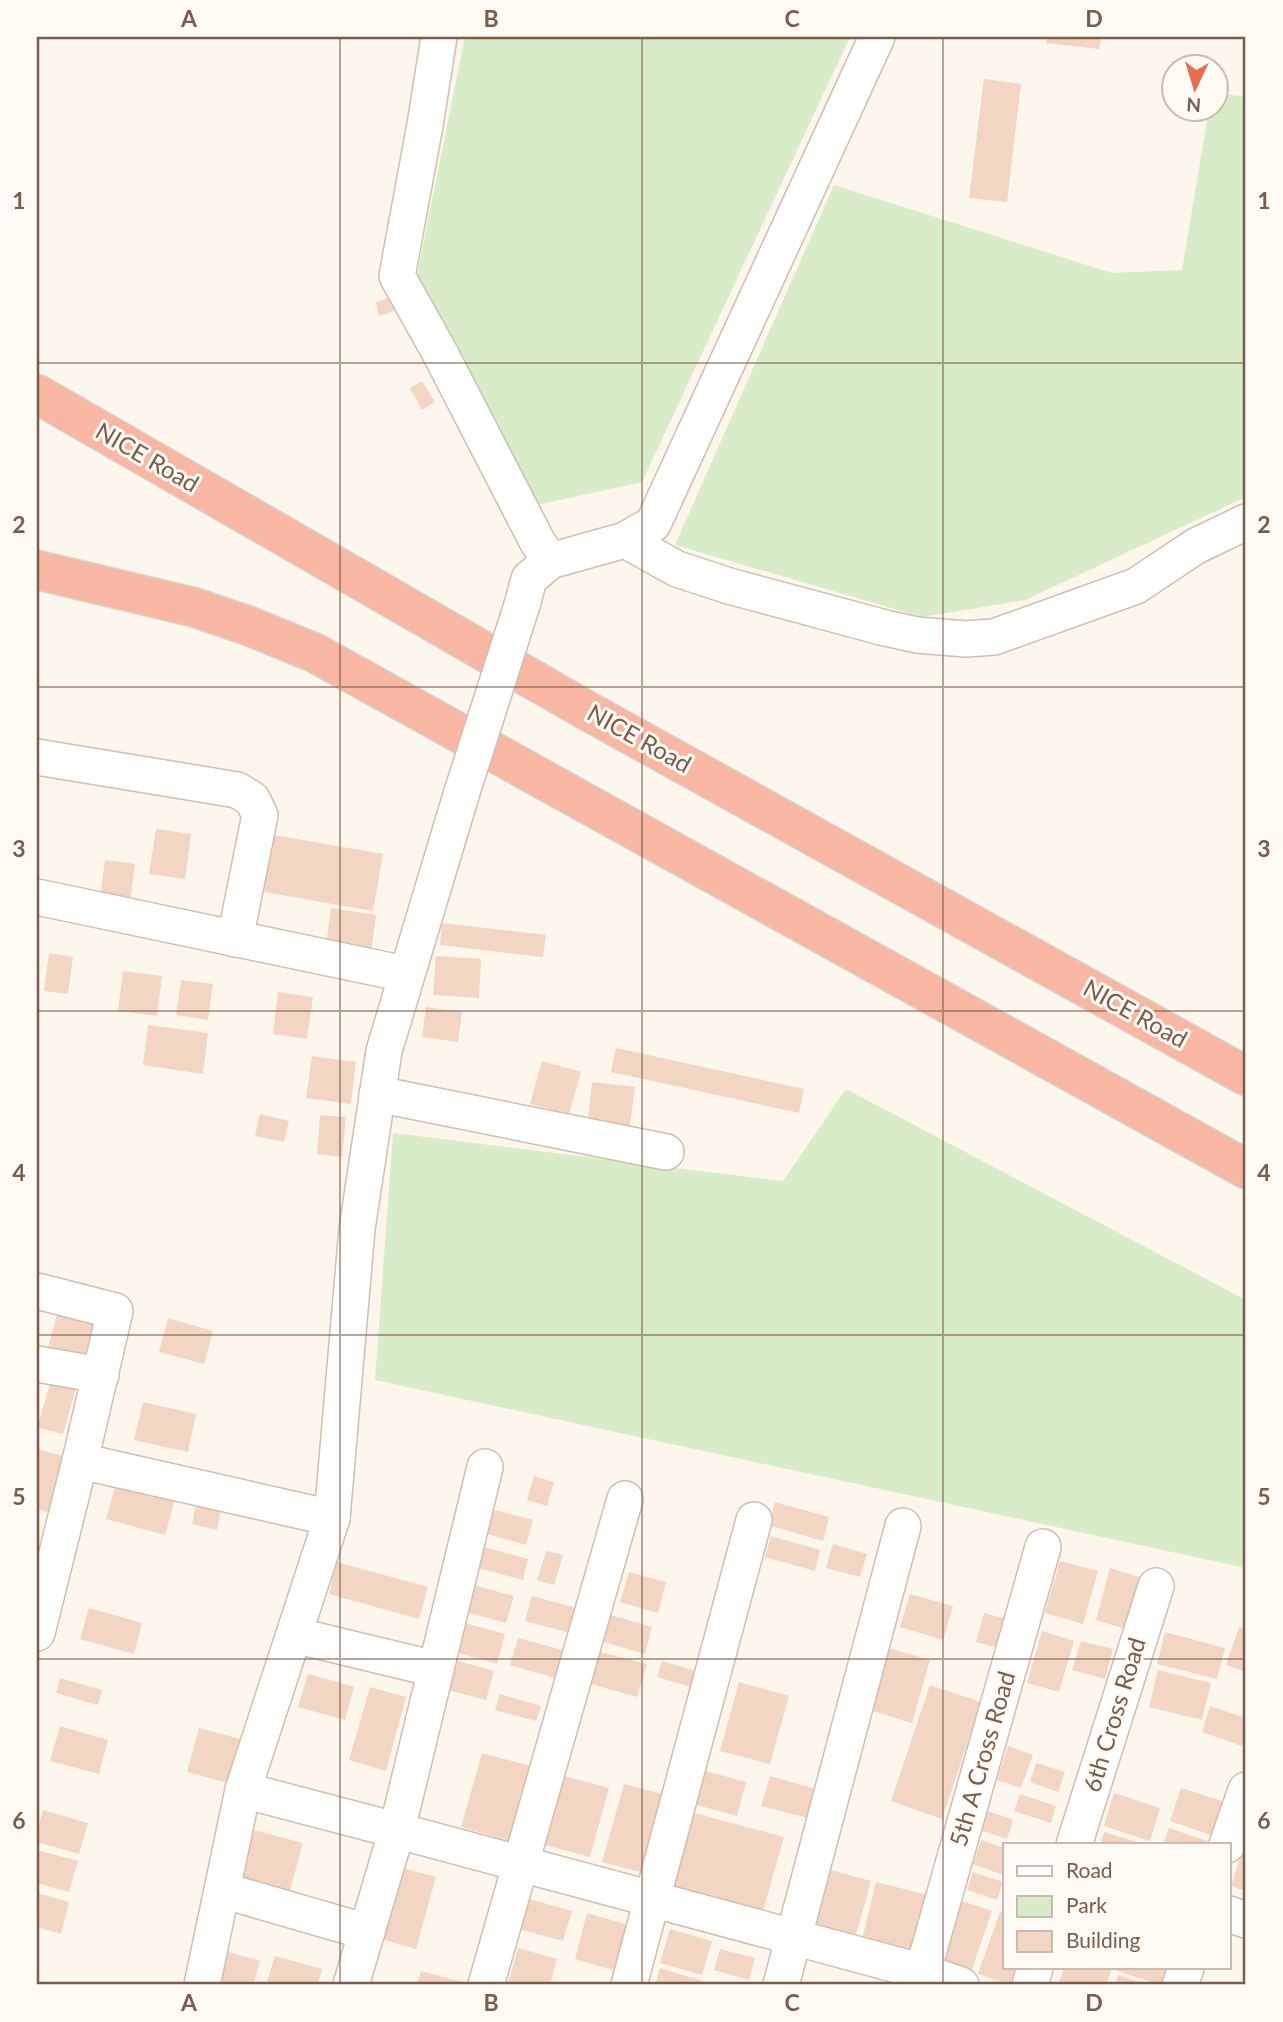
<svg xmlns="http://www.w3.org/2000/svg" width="1283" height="2022" viewBox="0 0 1283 2022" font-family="Lato,sans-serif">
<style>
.green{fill:#d8ecc9}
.building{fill:#f3d5c3}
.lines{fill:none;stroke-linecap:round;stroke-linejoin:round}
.street-casing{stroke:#d1beb0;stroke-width:38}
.highway-casing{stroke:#dad1cd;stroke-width:41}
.street{stroke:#fff;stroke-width:35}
.highway{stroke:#f7b7a3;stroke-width:38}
.street-bridge-casing{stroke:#d1beb0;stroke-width:38;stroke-linecap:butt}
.street-bridge{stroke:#fff;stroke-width:35}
.grid{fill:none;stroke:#7a5c4d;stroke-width:2;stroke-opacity:0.55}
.labels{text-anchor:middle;stroke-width:6;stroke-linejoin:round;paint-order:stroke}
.street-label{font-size:24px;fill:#7a5c4d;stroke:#fffaf3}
.neatline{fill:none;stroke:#7a5c4d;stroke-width:2.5}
.grid-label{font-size:23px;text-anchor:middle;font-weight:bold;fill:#7a5c4d}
</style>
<rect width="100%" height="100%" fill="#fdf6ec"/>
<g class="green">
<path d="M465 37H850L642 482 537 505 417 275Z"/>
<path d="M1217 93 1246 97V497L1025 600 922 617 675 545 834 185 1112 273 1182 270 1209 109 1216 108Z"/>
<path d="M846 1089 1246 1300V1568L375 1380 393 1133 783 1181Z"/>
</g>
<g class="building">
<path d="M1047 37H1101L1099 49 1046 43Z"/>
<path d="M984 79 1021 84 1007 202 969 198Z"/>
<path d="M389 298 394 311 379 316 376 302Z"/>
<path d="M422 381 435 402 422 410 410 388Z"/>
<path d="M156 829 191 834 185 879 149 874Z"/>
<path d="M274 835 383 854 373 911 264 892Z"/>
<path d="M105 860 135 864 129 911 99 907Z"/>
<path d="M331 908 376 915 370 962 325 953Z"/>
<path d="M442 923 546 935 543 957 440 945Z"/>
<path d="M49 953 73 957 68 994 44 991Z"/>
<path d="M436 956 481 959 479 998 433 995Z"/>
<path d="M123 971 162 976 157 1016 118 1011Z"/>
<path d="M181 980 213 984 208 1020 176 1015Z"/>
<path d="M278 992 313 997 307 1039 273 1034Z"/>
<path d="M426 1007 462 1012 458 1042 422 1037Z"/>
<path d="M148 1025 208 1033 203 1074 143 1065Z"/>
<path d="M616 1048 804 1089 799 1113 611 1072Z"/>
<path d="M312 1056 356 1062 351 1104 306 1098Z"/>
<path d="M542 1061 581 1072 569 1114 530 1104Z"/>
<path d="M592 1082 635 1087 629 1133 587 1128Z"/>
<path d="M260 1114 289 1121 284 1142 255 1136Z"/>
<path d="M320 1115 346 1117 342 1157 317 1154Z"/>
<path d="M60 1304 96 1315 84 1357 48 1347Z"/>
<path d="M168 1318 213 1331 204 1364 159 1352Z"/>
<path d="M51 1381 76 1388 63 1434 37 1427Z"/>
<path d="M143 1402 196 1414 188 1452 134 1440Z"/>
<path d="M37 1449 70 1458 54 1514 37 1509Z"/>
<path d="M534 1476 554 1482 547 1506 527 1500Z"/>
<path d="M117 1480 176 1496 165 1535 106 1519Z"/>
<path d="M775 1502 829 1517 823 1541 768 1525Z"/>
<path d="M196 1504 221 1511 217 1530 192 1524Z"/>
<path d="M483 1507 533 1520 526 1545 477 1531Z"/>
<path d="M771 1536 820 1550 815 1571 765 1557Z"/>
<path d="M469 1543 528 1559 523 1580 463 1564Z"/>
<path d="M833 1544 867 1554 860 1577 826 1568Z"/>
<path d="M546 1551 563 1555 554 1585 537 1580Z"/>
<path d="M1060 1561 1098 1571 1083 1624 1045 1613Z"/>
<path d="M337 1562 428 1587 419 1619 329 1594Z"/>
<path d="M1110 1568 1142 1578 1128 1630 1096 1620Z"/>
<path d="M629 1572 666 1582 658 1613 620 1602Z"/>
<path d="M467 1583 514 1596 506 1623 459 1610Z"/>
<path d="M910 1594 953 1606 943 1640 900 1627Z"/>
<path d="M532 1596 577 1608 570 1633 525 1621Z"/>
<path d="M89 1608 142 1623 134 1654 80 1639Z"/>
<path d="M984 1613 1014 1621 1005 1650 976 1642Z"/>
<path d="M611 1615 652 1627 645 1654 604 1642Z"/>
<path d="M454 1620 505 1634 497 1664 445 1649Z"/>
<path d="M1239 1627 1246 1629V1672L1226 1665Z"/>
<path d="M1042 1631 1074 1641 1059 1692 1027 1683Z"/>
<path d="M1165 1632 1225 1648 1217 1679 1157 1664Z"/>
<path d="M518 1638 563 1650 555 1678 510 1665Z"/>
<path d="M1081 1641 1113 1649 1105 1679 1072 1670Z"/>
<path d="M882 1646 930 1660 912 1723 863 1708Z"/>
<path d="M600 1652 647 1664 637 1697 591 1684Z"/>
<path d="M444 1657 494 1671 486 1700 436 1687Z"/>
<path d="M662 1661 706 1674 702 1690 657 1677Z"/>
<path d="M1158 1670 1211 1683 1202 1720 1149 1707Z"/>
<path d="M308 1674 354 1687 345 1720 298 1707Z"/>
<path d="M60 1678 102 1690 98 1705 56 1693Z"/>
<path d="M739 1682 789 1696 770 1764 720 1751Z"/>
<path d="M930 1685 981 1702 942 1819 891 1801Z"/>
<path d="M370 1687 406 1697 386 1771 349 1760Z"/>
<path d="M500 1694 541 1706 536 1721 495 1710Z"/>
<path d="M1210 1706 1246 1718V1734L1242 1746 1202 1732Z"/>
<path d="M60 1726 108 1740 99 1774 50 1761Z"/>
<path d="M199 1728 240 1739 228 1783 187 1772Z"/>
<path d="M1008 1746 1033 1755 1021 1788 997 1780Z"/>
<path d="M482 1753 531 1766 510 1841 461 1827Z"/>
<path d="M1036 1763 1065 1772 1058 1792 1030 1782Z"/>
<path d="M695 1768 746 1782 737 1816 686 1802Z"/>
<path d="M564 1776 609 1788 590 1857 545 1845Z"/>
<path d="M770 1776 816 1789 808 1818 761 1806Z"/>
<path d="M624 1784 670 1796 648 1874 602 1862Z"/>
<path d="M1181 1788 1231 1804 1219 1838 1170 1821Z"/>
<path d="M1114 1793 1160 1808 1150 1841 1104 1826Z"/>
<path d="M1020 1794 1056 1806 1051 1823 1014 1811Z"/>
<path d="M977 1807 1013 1820 1007 1839 970 1827Z"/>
<path d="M43 1810 88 1823 79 1854 37 1842V1832Z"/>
<path d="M683 1810 784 1837 761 1918 661 1890Z"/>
<path d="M1169 1828 1219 1845H1163Z"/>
<path d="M254 1830 303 1843 283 1916 234 1902Z"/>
<path d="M1104 1832 1147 1845H1100Z"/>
<path d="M981 1840 1005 1848 1003 1875 973 1864Z"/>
<path d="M1246 1840V1891L1231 1886Z"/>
<path d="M37 1850 78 1861 69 1892 37 1883Z"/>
<path d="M391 1865 436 1877 416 1949 371 1936Z"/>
<path d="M820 1867 871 1881 856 1935 805 1921Z"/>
<path d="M973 1872 1003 1882 997 1900 967 1890Z"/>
<path d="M876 1882 928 1895 914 1952 862 1940Z"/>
<path d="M37 1893 69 1902 61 1934 37 1927Z"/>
<path d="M526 1898 572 1911 563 1941 518 1929Z"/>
<path d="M962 1901 992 1911 972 1969 942 1959Z"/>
<path d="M1000 1912 1005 1914V1968H1015L1010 1984 978 1974Z"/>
<path d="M587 1913 629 1925 617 1971 575 1959Z"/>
<path d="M670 1929 712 1941 702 1975 660 1963Z"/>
<path d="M518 1948 557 1959 550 1985 508 1983Z"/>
<path d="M218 1949 260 1961 253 1985H208Z"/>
<path d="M720 1949 755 1958 749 1980 714 1970Z"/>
<path d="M275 1956 322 1969 318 1985H266Z"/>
<path d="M660 1968 703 1981 702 1985H655Z"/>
<path d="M1064 1968H1112L1106 1985H1058Z"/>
<path d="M1118 1968H1172L1166 1985H1160L1117 1971Z"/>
<path d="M421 1971 470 1984V1985H417Z"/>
<path d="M1118 1975 1148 1985H1115Z"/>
</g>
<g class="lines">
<defs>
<g id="street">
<path d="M439 37 425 125 397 276 440 353 537 541 550 561"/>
<path d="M625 540 677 569 729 586 885 628 917 635 966 639 994 637 1136 586 1196 546 1246 522"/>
<path d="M522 605 529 579 550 561 625 540 653 524 877 37"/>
<path d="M37 757 237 790 252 799 260 815 235 939"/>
<path d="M37 897 405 974"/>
<path d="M377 1094 666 1152"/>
<path d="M37 1291 115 1311 80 1461"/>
<path d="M37 1364 101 1375"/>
<path d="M37 1633 80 1461 332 1518"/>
<path d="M294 1635 435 1669"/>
<path d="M243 1790C470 1849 696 1911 923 1972L961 1985"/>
<path d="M1074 1845 1156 1586"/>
<path d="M1227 1845 1246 1790"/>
<path d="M222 1890 367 1932"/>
<path d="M1229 1914 1246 1920"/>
<path d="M202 1985 243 1790 332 1518 357 1229 384 1051 462 792"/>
<path d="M351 1985 397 1830 485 1467"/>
<path d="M486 1985 625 1499"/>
<path d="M629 1985 754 1520"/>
<path d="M781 1985 903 1526"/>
<path d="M919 1985 1043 1547"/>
<path d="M1030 1985 1035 1968"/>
<path d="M1180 1985 1186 1968"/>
</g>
<g id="highway">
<path d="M37 394 584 709 1246 1076"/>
<path d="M37 570 193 607 249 626 315 653 1246 1169"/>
</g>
</defs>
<use href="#street" class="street-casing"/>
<use href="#highway" class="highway-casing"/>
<use href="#street" class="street"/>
<use href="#highway" class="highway"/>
<defs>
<path id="street-bridge" d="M462 792 522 605"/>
</defs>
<use href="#street-bridge" class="street-bridge-casing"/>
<use href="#street-bridge" class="street-bridge"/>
</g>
<path class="grid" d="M340 37V1985M642 37V1985M943 37V1985M37 363H1246M37 687H1246M37 1011H1246M37 1335H1246M37 1659H1246"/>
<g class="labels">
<g class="street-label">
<text transform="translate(147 458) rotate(30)" y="8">NICE Road</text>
<text transform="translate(639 739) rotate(29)" y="8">NICE Road</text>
<text transform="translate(1135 1014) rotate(29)" y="8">NICE Road</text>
<text transform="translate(1115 1715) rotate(-73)" y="8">6th Cross Road</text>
<text transform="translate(983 1759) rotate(-74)" y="8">5th A Cross Road</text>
</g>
</g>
<rect width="1283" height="2022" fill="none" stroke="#fffaf3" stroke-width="77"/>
<rect x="1003" y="1843" width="228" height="126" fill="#fffaf3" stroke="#cabbb1" stroke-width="2"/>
<rect x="1017" y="1866" width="35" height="10" fill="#ffffff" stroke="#cabbb1" stroke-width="2"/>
<text x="1066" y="1878" font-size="21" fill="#7a5c4d">Road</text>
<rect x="1017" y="1896" width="35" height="21" fill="#d8ecc9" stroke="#cabbb1" stroke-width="2"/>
<text x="1066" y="1913" font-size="21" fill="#7a5c4d">Park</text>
<rect x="1017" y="1931" width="35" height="21" fill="#f3d5c3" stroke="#cabbb1" stroke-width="2"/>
<text x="1066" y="1948" font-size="21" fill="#7a5c4d">Building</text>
<g transform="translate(1195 88) rotate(184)"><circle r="33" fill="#fffaf3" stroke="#cabbb1" stroke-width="2"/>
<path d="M0-5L12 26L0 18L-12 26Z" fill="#e76f51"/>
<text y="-10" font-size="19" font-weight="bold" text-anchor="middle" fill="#7a5c4d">N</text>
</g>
<rect x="38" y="38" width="1206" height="1945" class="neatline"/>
<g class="grid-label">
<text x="189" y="27">A</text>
<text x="491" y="27">B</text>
<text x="792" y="27">C</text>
<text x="1094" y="27">D</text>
<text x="19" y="209">1</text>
<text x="1264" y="209">1</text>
<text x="19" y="533">2</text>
<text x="1264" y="533">2</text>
<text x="19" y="857">3</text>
<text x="1264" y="857">3</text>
<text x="19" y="1181">4</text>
<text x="1264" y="1181">4</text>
<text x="19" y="1505">5</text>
<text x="1264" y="1505">5</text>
<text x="19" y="1829">6</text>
<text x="1264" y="1829">6</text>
<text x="189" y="2011">A</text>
<text x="491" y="2011">B</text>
<text x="792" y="2011">C</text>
<text x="1094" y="2011">D</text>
</g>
</svg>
